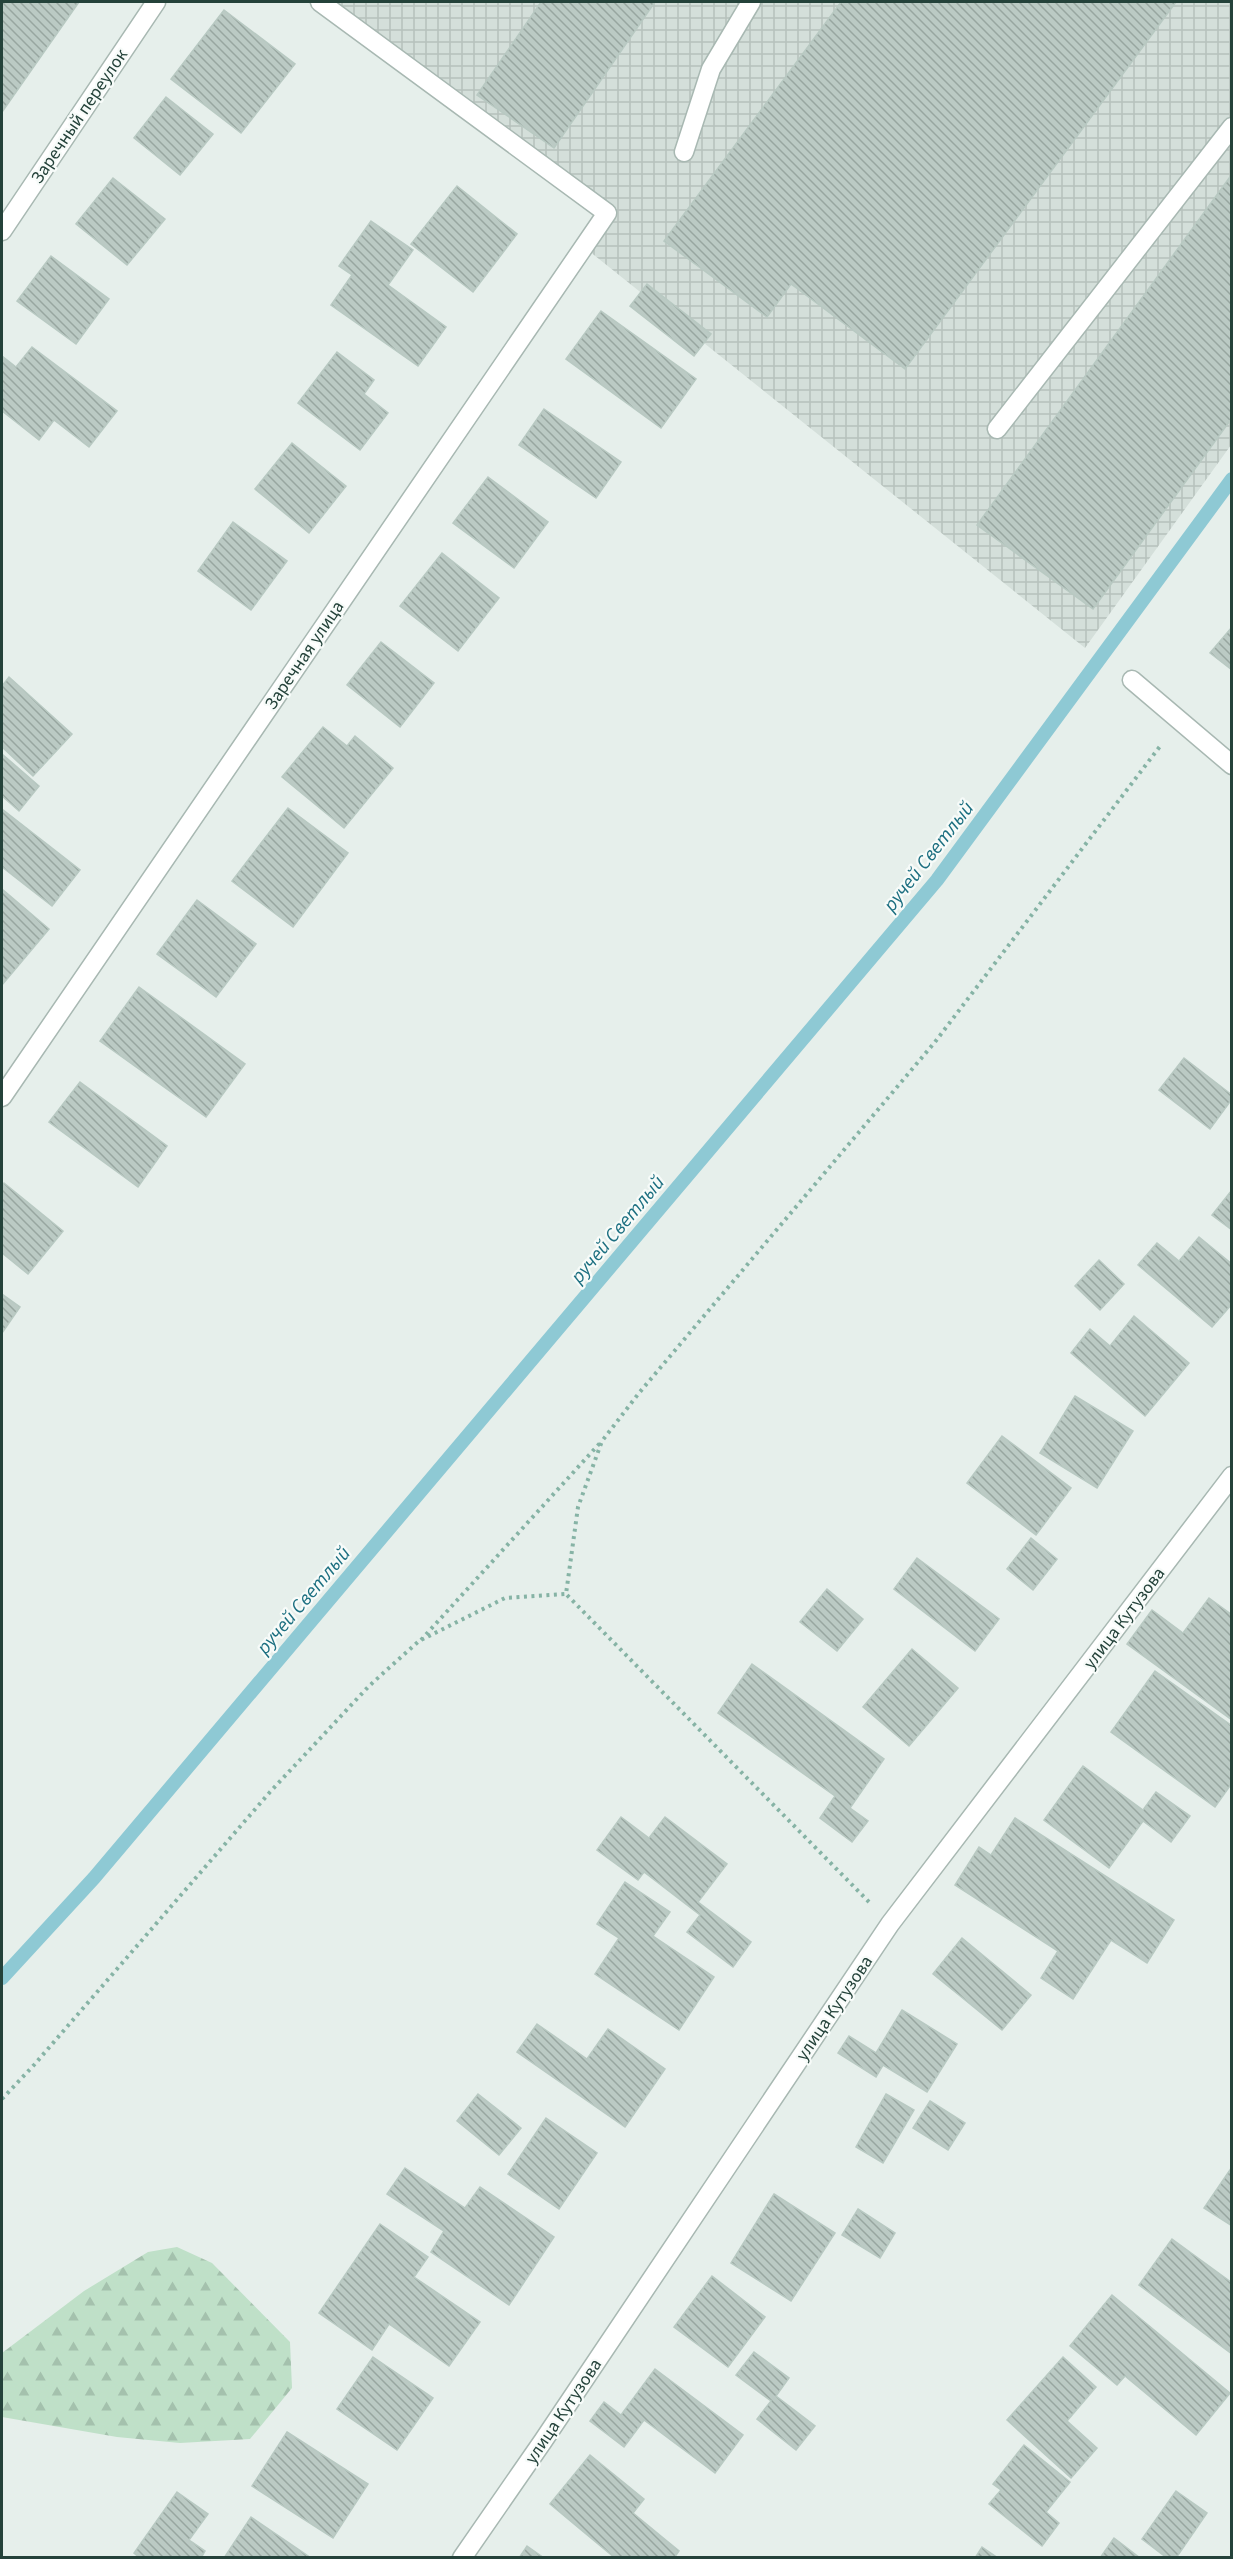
<svg xmlns="http://www.w3.org/2000/svg" width="1233" height="2559" viewBox="0 0 1233 2559" font-family="'Source Sans 3',sans-serif">
<style>
.industrial{fill:url(#industrial-grid)}
.forest{fill:url(#forest-firs)}
.lines{fill:none;stroke-linecap:round;stroke-linejoin:round}
.stream{stroke:#8ec9d4;stroke-width:14}
.building{fill:url(#building-back-hatch);stroke:#b8c9c2;stroke-width:1.5}
.minor-casing{stroke:#a8b8b2;stroke-width:21}
.path{stroke:#86b3a5;stroke-width:4;stroke-dasharray:3 4.5;stroke-linecap:butt}
.minor{stroke:#fff;stroke-width:18}
.labels{text-anchor:middle;stroke-width:4.5;stroke-linejoin:round;paint-order:stroke}
.street-label{font-size:18px;fill:#24423a;stroke:#f7fbf9}
.water-label{font-size:20px;font-style:italic;fill:#1c6f80;stroke:#f7fbf9}
</style>
<defs>
<pattern id="industrial-grid" width="8" height="8" patternUnits="userSpaceOnUse" patternTransform="scale(1.5)"><rect width="8" height="8" fill="#d4dfda"/><path d="M0 4h8M4 0v8" fill="none" stroke="#b6c1bc"/></pattern>
<pattern id="forest-firs" width="22" height="20" patternUnits="userSpaceOnUse" patternTransform="scale(1.5)"><rect width="22" height="20" fill="#bfe0c8"/><path d="M5 1l3.5 6h-7zM16 11l3.5 6h-7z" fill="#a4c1ad"/></pattern>
<pattern id="building-back-hatch" width="6" height="6" patternUnits="userSpaceOnUse" patternTransform="scale(1.5)"><rect width="6" height="6" fill="#bbcac4"/><path d="M-1 5l2 2M0 0l6 6M5-1l2 2" fill="none" stroke="#98a6a0"/></pattern>
</defs>
<rect width="100%" height="100%" fill="#e6efeb"/>
<path class="industrial" d="M320 2H1231V445L1085 648 584 247 607 213Z"/>
<path class="forest" d="M177 2247 212 2263 290 2342 292 2388 250 2439 180 2443 117 2437 2 2417V2353L84 2291 148 2252Z"/>
<g class="lines">
<path class="stream" d="M2 1978 94 1878 937 880 1232 479"/>
</g>
<g class="building">
<path d="M2 2H79L2 112Z"/>
<path d="M541 2H655L554 148 477 95Z"/>
<path d="M841 2H1176L905 369 791 284 767 317 664 241Z"/>
<path d="M224 10 295 64 241 133 171 79Z"/>
<path d="M166 97 213 134 180 175 134 138Z"/>
<path d="M1232 174V418L1093 609 977 525Z"/>
<path d="M113 178 165 219 127 265 76 224Z"/>
<path d="M457 186 517 234 473 292 411 244Z"/>
<path d="M371 221 413 250 388 285 446 327 418 366 331 305 352 275 339 266Z"/>
<path d="M51 256 109 299 76 344 17 301Z"/>
<path d="M647 284 711 334 694 356 630 306Z"/>
<path d="M601 311 696 379 661 428 566 359Z"/>
<path d="M32 347 117 411 89 447 54 420 39 440 2 411V356L16 367Z"/>
<path d="M337 352 374 380 364 394 388 413 360 450 298 403Z"/>
<path d="M544 409 621 462 596 498 519 445Z"/>
<path d="M292 443 346 486 309 533 255 489Z"/>
<path d="M488 477 548 522 514 568 453 523Z"/>
<path d="M233 522 287 561 251 610 198 571Z"/>
<path d="M442 553 499 598 458 651 400 606Z"/>
<path d="M1232 627V670L1210 653Z"/>
<path d="M381 642 434 683 400 727 347 685Z"/>
<path d="M9 677 72 734 33 776 2 747V686Z"/>
<path d="M323 727 347 746 355 736 393 768 344 828 282 777Z"/>
<path d="M2 754 39 786 19 811 2 796Z"/>
<path d="M288 808 348 853 293 927 232 881Z"/>
<path d="M2 809 80 870 52 906 2 867Z"/>
<path d="M2 889 49 929 2 985Z"/>
<path d="M197 900 256 944 216 997 157 954Z"/>
<path d="M139 987 245 1064 206 1117 100 1041Z"/>
<path d="M1184 1058 1232 1095V1099L1210 1129 1159 1090Z"/>
<path d="M80 1082 167 1146 138 1187 49 1122Z"/>
<path d="M4 1183 63 1231 28 1274 2 1253V1186Z"/>
<path d="M1232 1190V1230L1212 1215Z"/>
<path d="M1199 1237 1232 1264V1304L1212 1327 1138 1265 1157 1243 1179 1261Z"/>
<path d="M1099 1260 1124 1284 1100 1310 1075 1286Z"/>
<path d="M2 1294 20 1307 2 1333Z"/>
<path d="M1134 1316 1189 1363 1145 1416 1071 1353 1090 1329 1110 1346Z"/>
<path d="M1075 1396 1133 1431 1097 1488 1040 1453Z"/>
<path d="M1002 1436 1071 1488 1036 1535 967 1483Z"/>
<path d="M1031 1538 1057 1559 1033 1590 1007 1569Z"/>
<path d="M917 1558 999 1619 975 1651 894 1589Z"/>
<path d="M827 1589 863 1619 837 1651 800 1622Z"/>
<path d="M1209 1598 1232 1615V1720L1127 1644 1152 1610 1183 1633Z"/>
<path d="M912 1649 958 1688 909 1746 863 1707Z"/>
<path d="M752 1664 884 1759 850 1808 868 1821 852 1842 820 1818 835 1796 718 1713Z"/>
<path d="M1155 1671 1232 1726V1783L1215 1807 1111 1732Z"/>
<path d="M1083 1766 1143 1810 1156 1792 1190 1816 1171 1842 1143 1821 1109 1868 1044 1820Z"/>
<path d="M621 1817 649 1838 665 1817 727 1864 698 1902 751 1942 733 1967 687 1932 700 1915 644 1872 638 1880 597 1850Z"/>
<path d="M1015 1818 1174 1920 1147 1963 1111 1940 1073 1999 1041 1978 1058 1951 955 1885 979 1847 991 1855Z"/>
<path d="M625 1882 670 1912 653 1936 714 1977 679 2030 595 1974 619 1938 597 1924Z"/>
<path d="M962 1938 1031 1995 1002 2030 933 1974Z"/>
<path d="M902 2010 957 2044 927 2092 883 2065 876 2077 838 2053 849 2036 876 2053Z"/>
<path d="M537 2024 587 2059 608 2029 665 2069 625 2127 517 2052Z"/>
<path d="M478 2094 521 2128 499 2155 457 2121Z"/>
<path d="M886 2094 914 2110 883 2163 856 2147Z"/>
<path d="M930 2101 965 2123 948 2150 913 2128Z"/>
<path d="M546 2118 597 2153 559 2209 508 2174Z"/>
<path d="M1232 2167V2226L1204 2208Z"/>
<path d="M405 2168 465 2208 480 2187 554 2237 509 2305 431 2252 444 2231 387 2194Z"/>
<path d="M774 2194 835 2233 791 2301 731 2263Z"/>
<path d="M858 2209 895 2233 880 2258 842 2235Z"/>
<path d="M380 2224 428 2257 414 2277 480 2322 449 2366 389 2324 372 2350 319 2313Z"/>
<path d="M1172 2239 1232 2283V2354L1139 2285Z"/>
<path d="M712 2276 765 2317 728 2367 674 2327Z"/>
<path d="M1112 2295 1230 2393 1196 2435 1125 2376 1117 2385 1070 2346Z"/>
<path d="M754 2352 789 2378 776 2396 815 2426 796 2450 757 2419 771 2401 736 2375Z"/>
<path d="M373 2357 433 2398 397 2450 337 2409Z"/>
<path d="M1063 2357 1096 2387 1067 2421 1097 2448 1071 2478 1007 2420Z"/>
<path d="M655 2369 743 2435 715 2473 644 2420 624 2447 590 2421 604 2402 621 2415Z"/>
<path d="M287 2432 368 2484 333 2538 252 2486Z"/>
<path d="M1024 2445 1070 2482 1046 2512 1059 2523 1042 2546 989 2504 1001 2490 993 2484Z"/>
<path d="M590 2455 644 2499 633 2513 679 2551 674 2558H615L550 2504Z"/>
<path d="M1176 2491 1207 2513 1176 2558H1167L1142 2539Z"/>
<path d="M177 2492 208 2514 189 2540 205 2551 201 2558H140L134 2553Z"/>
<path d="M251 2517 311 2558H224Z"/>
<path d="M1114 2538 1140 2558H1100Z"/>
<path d="M527 2546 544 2558H519Z"/>
<path d="M982 2547 998 2558H975Z"/>
</g>
<g class="lines">
<defs>
<g id="minor">
<path d="M684 152 711 69 751 2"/>
<path d="M2 231 156 2"/>
<path d="M997 429 1232 127"/>
<path d="M1132 680 1232 765"/>
<path d="M2 1097 607 213 320 2"/>
<path d="M462 2558 543 2441 890 1924 1232 1476"/>
</g>
</defs>
<use href="#minor" class="minor-casing"/>
<g class="path">
<path d="M421 1640 600 1443"/>
<path d="M869 1902 566 1594 578 1507 602 1441 639 1393 935 1042 1161 745"/>
<path d="M2 2099 34 2065 270 1792 369 1686 419 1641 505 1598 566 1594"/>
</g>
<use href="#minor" class="minor"/>
</g>
<g class="labels">
<g class="street-label">
<text transform="translate(79 116) rotate(-56)" y="6">Заречный переулок</text>
<text transform="translate(304 655) rotate(-56)" y="6">Заречная улица</text>
<text transform="translate(1124 1618) rotate(-53)" y="6">улица Кутузова</text>
<text transform="translate(834 2008) rotate(-56)" y="6">улица Кутузова</text>
<text transform="translate(563 2411) rotate(-56)" y="6">улица Кутузова</text>
</g>
<g class="water-label">
<text transform="translate(928 856) rotate(-52)" y="7">ручей Светлый</text>
<text transform="translate(617 1229) rotate(-50)" y="7">ручей Светлый</text>
<text transform="translate(303 1600) rotate(-50)" y="7">ручей Светлый</text>
</g>
</g>
<rect width="1233" height="2559" fill="none" stroke="#24423a" stroke-width="6"/>
</svg>
